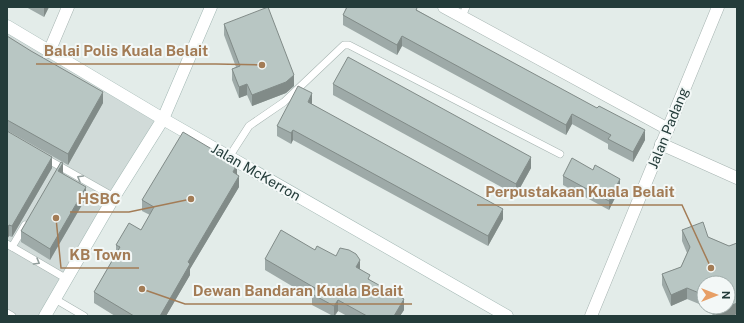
<svg xmlns="http://www.w3.org/2000/svg" width="744" height="323" viewBox="0 0 744 323" font-family="'Public Sans',sans-serif">
<style>
.built{fill:#d1dbd9}
.lines{fill:none;stroke-linecap:round;stroke-linejoin:round}
.lane-casing{stroke:#a6b4b1;stroke-width:8}
.street-casing{stroke:#a6b4b1;stroke-width:13}
.secondary-casing{stroke:#a2b7b3;stroke-width:13}
.lane{stroke:#fff;stroke-width:7}
.street{stroke:#fff;stroke-width:12}
.secondary{stroke:#fff;stroke-width:12}
.wall{fill:#9eaaa8}
.shaded-wall{fill:#818b88}
.building{fill:#b8c6c3;stroke:#818b88}
.oneway{stroke:#929e9c}
.labels{text-anchor:middle;stroke-width:4;stroke-linejoin:round;paint-order:stroke}
.street-label{font-size:14px;fill:#243c3a;stroke:#f3f8f7}
.leader{fill:none;stroke:#a37c56;stroke-width:1.5}
.callout-dot{fill:#a37c56;stroke:#f3f8f7;stroke-width:1.5}
.callout-label{font-size:15px;text-anchor:middle;font-weight:bold;fill:#a37c56;stroke:#f3f8f7;stroke-width:4;stroke-linejoin:round;paint-order:stroke}
</style>
<rect width="100%" height="100%" fill="#e3ece9"/>
<path class="built" d="M7 28 163 119 46 316H7Z"/>
<g class="lines">
<defs>
<g id="lane">
<path d="M462 17 466 7"/>
<path d="M229 157 249 126 284 102 344 45H349L560 154"/>
<path d="M45 158 114 197"/>
<path d="M7 244 67 279"/>
<path d="M12 247 25 225"/>
<path d="M55 299 84 316"/>
<path d="M7 313 12 316"/>
</g>
<g id="street">
<path d="M444 7 668 129"/>
<path d="M49 52 68 7"/>
<path d="M661 144 737 178"/>
<path d="M591 316 718 7"/>
</g>
<g id="secondary">
<path d="M7 26 163 119 507 316"/>
<path d="M45 316 114 197 163 119 211 7"/>
</g>
</defs>
<use href="#lane" class="lane-casing"/>
<use href="#street" class="street-casing"/>
<use href="#secondary" class="secondary-casing"/>
<use href="#lane" class="lane"/>
<use href="#street" class="street"/>
<use href="#secondary" class="secondary"/>
</g>
<g class="wall">
<path d="M26 7H49L44 17Z"/>
<path d="M343 7H416L417 10 645 140 633 162 608 149V144L572 124 566 135 402 46 397 55 343 25V15L346 8Z"/>
<path d="M224 24 294 86 286 93 252 106 247 95 239 98 232 80V69L236 67 224 35Z"/>
<path d="M7 36 103 103 68 165 8 131 52 168 12 237 9 236 7 239Z"/>
<path d="M333 84 531 168 516 195 333 95Z"/>
<path d="M312 104 503 219 488 246 293 140 291 144 277 136V126Z"/>
<path d="M63 173 86 198 50 260 21 242V231Z"/>
<path d="M237 175 239 187 190 269V275L166 316H115L94 303V292L116 254V245L141 230 150 215 142 211V200Z"/>
<path d="M563 176 620 188 609 210 563 185Z"/>
<path d="M682 230 708 237 729 246 737 243V314L732 316H713L710 308 707 307H728L704 283V306L687 299 671 306 662 285V274L681 267 687 253 682 241Z"/>
<path d="M265 259 360 270 370 280 404 310 400 316H347L338 311 335 316H333L312 305V298L265 270Z"/>
</g>
<g class="shaded-wall">
<path d="M44 7H49L44 17Z"/>
<path d="M402 36V46L397 55V45Z"/>
<path d="M294 75V86L286 93 252 106V95Z"/>
<path d="M247 84V95L239 98V87Z"/>
<path d="M103 92V103L68 165V154Z"/>
<path d="M312 93V104L308 113V102Z"/>
<path d="M572 114V124L566 135V125Z"/>
<path d="M293 130V140L291 144V133Z"/>
<path d="M645 130V140L633 162V152Z"/>
<path d="M52 157V168L12 237V226Z"/>
<path d="M531 157V168L516 195V184Z"/>
<path d="M63 163V174L58 171Z"/>
<path d="M237 164V175L233 172Z"/>
<path d="M239 176V187L190 269V275L166 316H160L188 262Z"/>
<path d="M620 179V188L609 210V201Z"/>
<path d="M86 187V198L50 260V249Z"/>
<path d="M503 209V219L488 246V236Z"/>
<path d="M9 225V236L7 239V228Z"/>
<path d="M360 260V271L356 267Z"/>
<path d="M687 288V299L671 306V295Z"/>
<path d="M404 299V310L400 316H394Z"/>
<path d="M338 300V311L334 316V306Z"/>
<path d="M737 303V314L732 316H716V312Z"/>
</g>
<g class="building">
<path d="M268 7 294 75 286 82 252 95 247 84 239 87 232 69 240 66 224 24Z"/>
<path d="M347 7H416L417 8 416 10 597 108 599 106 645 130 633 152 608 139 611 135 572 114 566 125 402 36 397 45 343 15Z"/>
<path d="M7 36 31 51 103 92 68 154 9 121 7 120Z"/>
<path d="M348 57 531 157 516 184 333 84Z"/>
<path d="M298 86 312 93 308 102 503 209 488 236 293 130 291 133 277 126Z"/>
<path d="M7 131 52 157 12 226 9 225 7 228Z"/>
<path d="M183 132 237 164 233 172 239 176 188 262 190 264 160 316H134L94 292 120 247 116 245 129 223 141 230 154 207 142 200Z"/>
<path d="M572 158 593 170 595 165 620 179 609 201 563 176Z"/>
<path d="M61 162 63 163 58 171 86 187 50 249 21 231Z"/>
<path d="M703 222 708 237 729 246 737 243V303L728 307V283H704V295L687 288 671 295 662 274 681 267 690 247 682 230Z"/>
<path d="M281 230 315 250 317 246 336 256 340 248 349 250 356 254 360 260 356 267 370 275 368 279 404 299 394 316H367L338 300 334 306 312 294 315 288 265 259Z"/>
<path d="M714 307H727L716 312Z"/>
</g>
<defs><path id="oneway-chevron" d="M-2-3.5L2.5 0L-2 3.5" fill="none" stroke-width="1.6" stroke-linecap="round" stroke-linejoin="round"/></defs>
<g class="oneway">
<use href="#oneway-chevron" transform="translate(80 178) rotate(-150)"/>
<use href="#oneway-chevron" transform="translate(37 262) rotate(30)"/>
</g>
<g class="labels">
<g class="street-label">
<text transform="translate(668 128) rotate(-68)" y="5">Jalan Padang</text>
<text transform="translate(256 172) rotate(30)" y="5">Jalan McKerron</text>
</g>
</g>
<path class="leader" d="M262 65L216 64H36M711 268L682 205H477M191 199L129 212H70M56 218L61 268H139M142 289L185 304H412"/>
<g class="callout-dot">
<circle cx="262" cy="65" r="4"/>
<circle cx="711" cy="268" r="4"/>
<circle cx="191" cy="199" r="4"/>
<circle cx="56" cy="218" r="4"/>
<circle cx="142" cy="289" r="4"/>
</g>
<g class="callout-label">
<text x="126" y="56">Balai Polis Kuala Belait</text>
<text x="580" y="197">Perpustakaan Kuala Belait</text>
<text x="99" y="204">HSBC</text>
<text x="100" y="260">KB Town</text>
<text x="298" y="296">Dewan Bandaran Kuala Belait</text>
</g>
<rect width="744" height="323" fill="none" stroke="#243c3a" stroke-width="16"/>
<g transform="translate(716 295) rotate(90)"><circle r="19" fill="#f3f8f7" stroke="#a0adab"/>
<path d="M0-3L7 15L0 10L-7 15Z" fill="#e79f65"/>
<text y="-6" font-size="11" font-weight="bold" text-anchor="middle" fill="#243c3a">N</text>
</g>
</svg>
